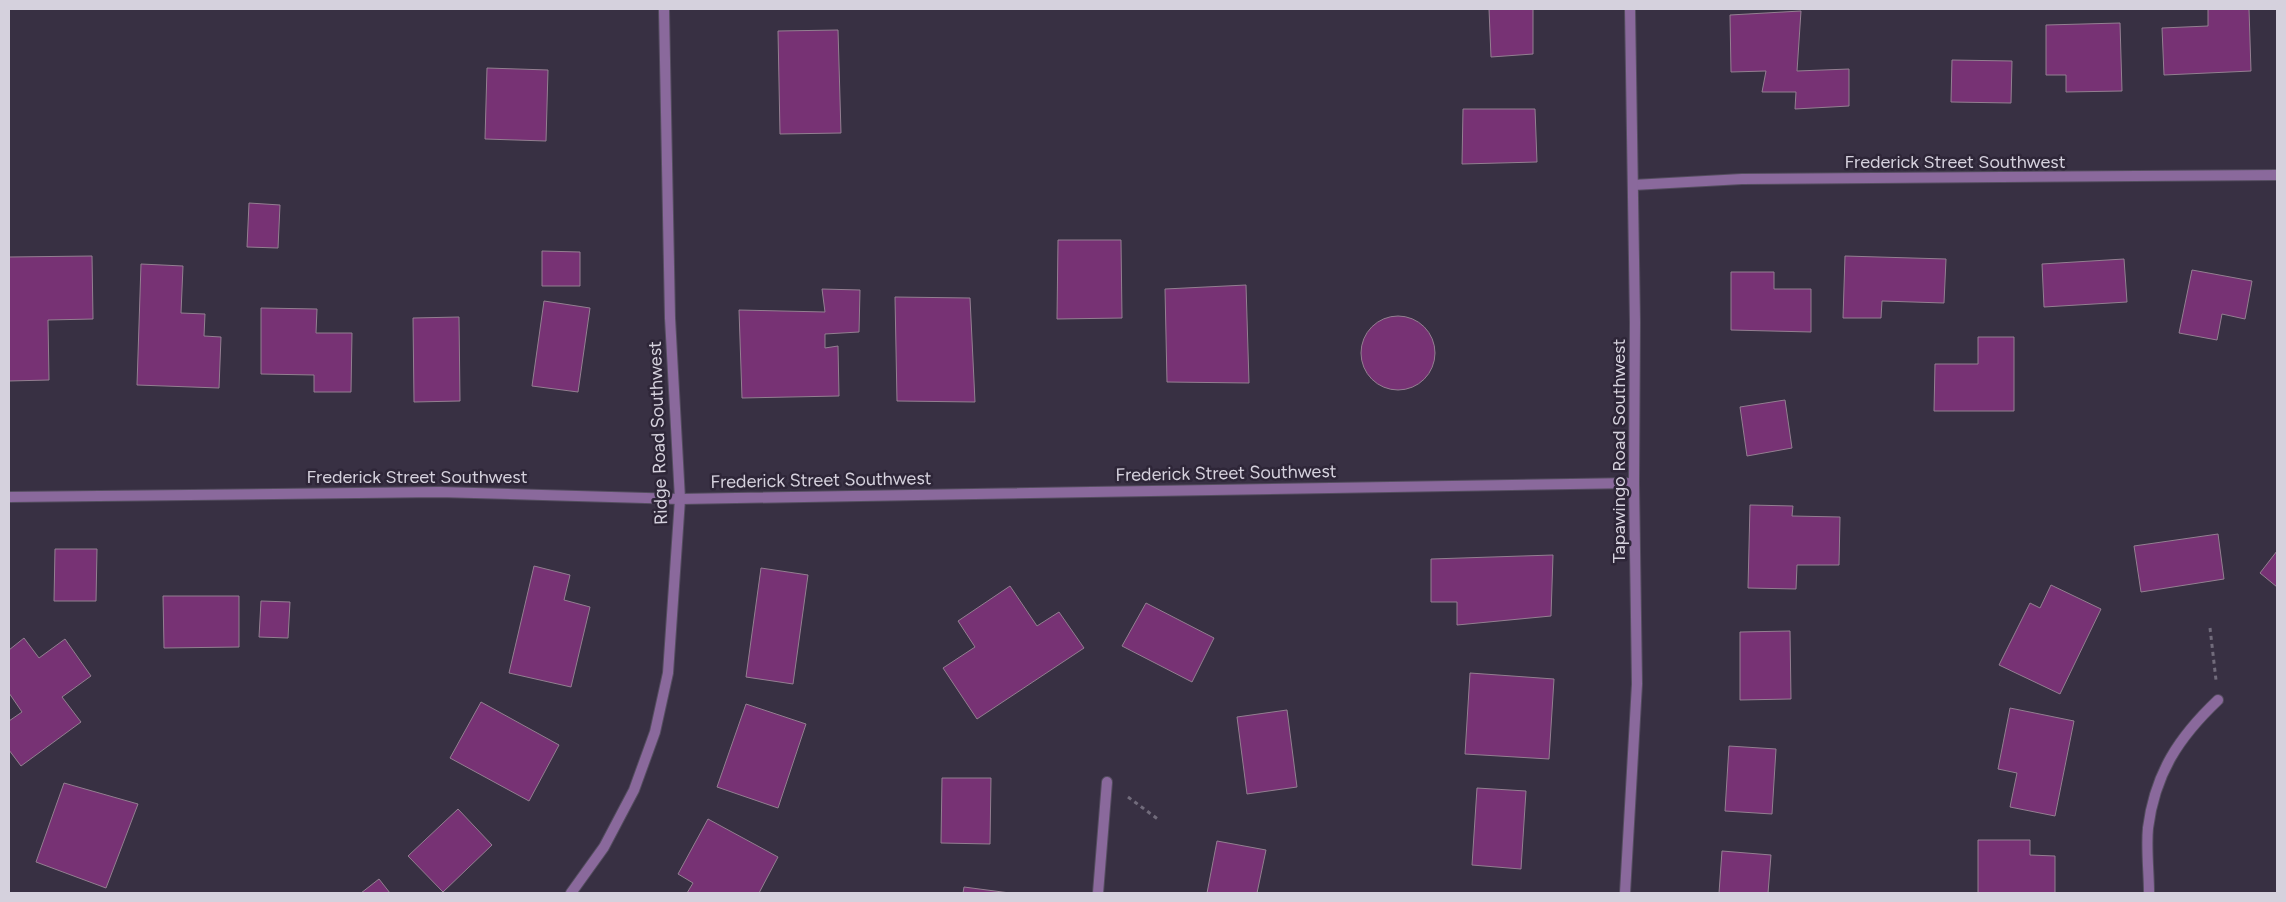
<svg xmlns="http://www.w3.org/2000/svg" width="2286" height="902" viewBox="0 0 2286 902" font-family="Figtree,sans-serif">
<style>
.building{fill:#773274;stroke:#937f91}
.lines{fill:none;stroke-linecap:round;stroke-linejoin:round}
.minor-casing{stroke:#544d5f;stroke-width:12}
.tertiary-casing{stroke:#544d5f;stroke-width:12}
.path{stroke:#716b7b;stroke-width:3;stroke-dasharray:4 4;stroke-linecap:butt}
.minor{stroke:#8a699c;stroke-width:10}
.tertiary{stroke:#8a699c;stroke-width:10}
.labels{text-anchor:middle;stroke-width:5;stroke-linejoin:round;paint-order:stroke}
.street-label{font-size:18px;fill:#d5d1dd;stroke:#2e2638}
</style>
<rect width="100%" height="100%" fill="#383043"/>
<g class="building">
<path d="M1489 9H1533V54L1491 57Z"/>
<path d="M2208 9H2249L2251 71 2164 75 2162 28 2208 26Z"/>
<path d="M1801 11 1797 71 1849 69V106L1795 109 1796 92H1762L1766 71 1731 72 1730 15Z"/>
<path d="M2120 23 2122 91 2066 92V75H2046V25Z"/>
<path d="M838 30 841 133 780 134 778 31Z"/>
<path d="M1952 60 2012 61 2011 103 1951 102Z"/>
<path d="M487 68 548 70 546 141 485 139Z"/>
<path d="M1463 109H1535L1537 162 1462 164Z"/>
<path d="M249 203 280 205 278 248 247 247Z"/>
<path d="M1058 240H1121L1122 318 1057 319Z"/>
<path d="M542 251 580 252V286H542Z"/>
<path d="M92 256 93 319 48 320 49 380 9 381V257Z"/>
<path d="M1845 256 1946 259 1944 303 1882 301 1881 318H1843Z"/>
<path d="M2124 259 2127 302 2044 307 2042 264Z"/>
<path d="M141 264 183 266 181 313 205 314 204 336 221 337 219 388 137 385Z"/>
<path d="M2192 270 2252 281 2245 319 2222 314 2217 340 2179 333Z"/>
<path d="M1731 272H1774V289H1811V332L1731 330Z"/>
<path d="M1246 285 1249 383 1167 382 1165 289Z"/>
<path d="M822 289 860 290 859 332 825 334V348L838 346 839 396 742 398 739 310 825 312Z"/>
<path d="M895 297 970 298 975 402 897 401Z"/>
<path d="M544 301 590 308 578 392 532 386Z"/>
<path d="M261 308 317 309 316 333H352L351 392H314V375L261 374Z"/>
<circle cx="1398" cy="353" r="37"/>
<path d="M459 317 460 401 414 402 413 318Z"/>
<path d="M1978 337H2014V411H1934L1935 364H1978Z"/>
<path d="M1785 400 1792 448 1747 456 1740 407Z"/>
<path d="M1750 505 1793 506 1792 516 1840 517 1839 565H1797L1796 589 1748 588Z"/>
<path d="M2218 534 2224 579 2141 592 2134 546Z"/>
<path d="M55 549H97L96 601H54Z"/>
<path d="M2277 551V587L2260 573Z"/>
<path d="M1553 555 1551 616 1457 625V602H1431V559Z"/>
<path d="M534 566 570 575 564 600 590 607 571 687 509 673Z"/>
<path d="M761 568 808 575 793 684 746 677Z"/>
<path d="M2051 585 2101 609 2060 694 1999 665 2030 603 2040 608Z"/>
<path d="M1010 586 1037 626 1059 612 1084 648 977 719 943 668 975 647 958 621Z"/>
<path d="M163 596H239V647L164 648Z"/>
<path d="M261 601 290 602 288 638 259 637Z"/>
<path d="M1146 603 1214 638 1192 682 1122 646Z"/>
<path d="M1790 631 1791 699 1740 700V632Z"/>
<path d="M24 638 39 658 65 639 91 676 62 697 81 722 21 766 9 750V721L22 712 9 693V650Z"/>
<path d="M1470 673 1554 679 1549 759 1465 754Z"/>
<path d="M481 702 559 745 529 801 450 758Z"/>
<path d="M746 704 806 724 778 808 717 787Z"/>
<path d="M2010 708 2074 721 2055 816 2010 807 2017 773 1998 769Z"/>
<path d="M1287 710 1297 787 1247 794 1237 717Z"/>
<path d="M1729 746 1776 749 1772 814 1725 811Z"/>
<path d="M942 778H991L990 844 941 843Z"/>
<path d="M64 783 138 804 106 888 36 862Z"/>
<path d="M1477 788 1526 791 1521 869 1472 865Z"/>
<path d="M458 809 492 845 443 892 408 856Z"/>
<path d="M708 819 778 857 759 893H687L693 883 678 874Z"/>
<path d="M1978 840H2030V855L2055 856V893H1978Z"/>
<path d="M1217 841 1266 850 1257 893H1207Z"/>
<path d="M1722 851 1771 855 1768 893H1719Z"/>
<path d="M379 879 390 893H361Z"/>
<path d="M964 887 1010 893H963Z"/>
</g>
<g class="lines">
<defs>
<g id="minor">
<path d="M1633 185 1742 179 2277 175"/>
<path d="M9 497 439 492 680 499 1634 483"/>
<path d="M571 893 604 847 634 790 655 732 668 673 680 499 670 318 664 9"/>
<path d="M1098 893 1107 782"/>
<path d="M2149 893C2149 872 2146 849 2148 828 2155 773 2179 737 2218 700"/>
</g>
<path id="tertiary" d="M1625 893 1637 684 1634 483 1635 322 1630 9"/>
</defs>
<use href="#minor" class="minor-casing"/>
<use href="#tertiary" class="tertiary-casing"/>
<g class="path">
<path d="M2210 628 2216 680"/>
<path d="M1128 797 1159 820"/>
</g>
<use href="#minor" class="minor"/>
<use href="#tertiary" class="tertiary"/>
</g>
<g class="labels">
<g class="street-label">
<text x="1955" y="168">Frederick Street Southwest</text>
<text transform="translate(658 433) rotate(-92)" y="6">Ridge Road Southwest</text>
<text transform="translate(1619 451) rotate(-90)" y="6">Tapawingo Road Southwest</text>
<text transform="translate(1226 473) rotate(-1)" y="6">Frederick Street Southwest</text>
<text x="417" y="483">Frederick Street Southwest</text>
<text transform="translate(821 480) rotate(-1)" y="6">Frederick Street Southwest</text>
</g>
</g>
<rect width="2286" height="902" fill="none" stroke="#d5d1dd" stroke-width="20"/>
</svg>
